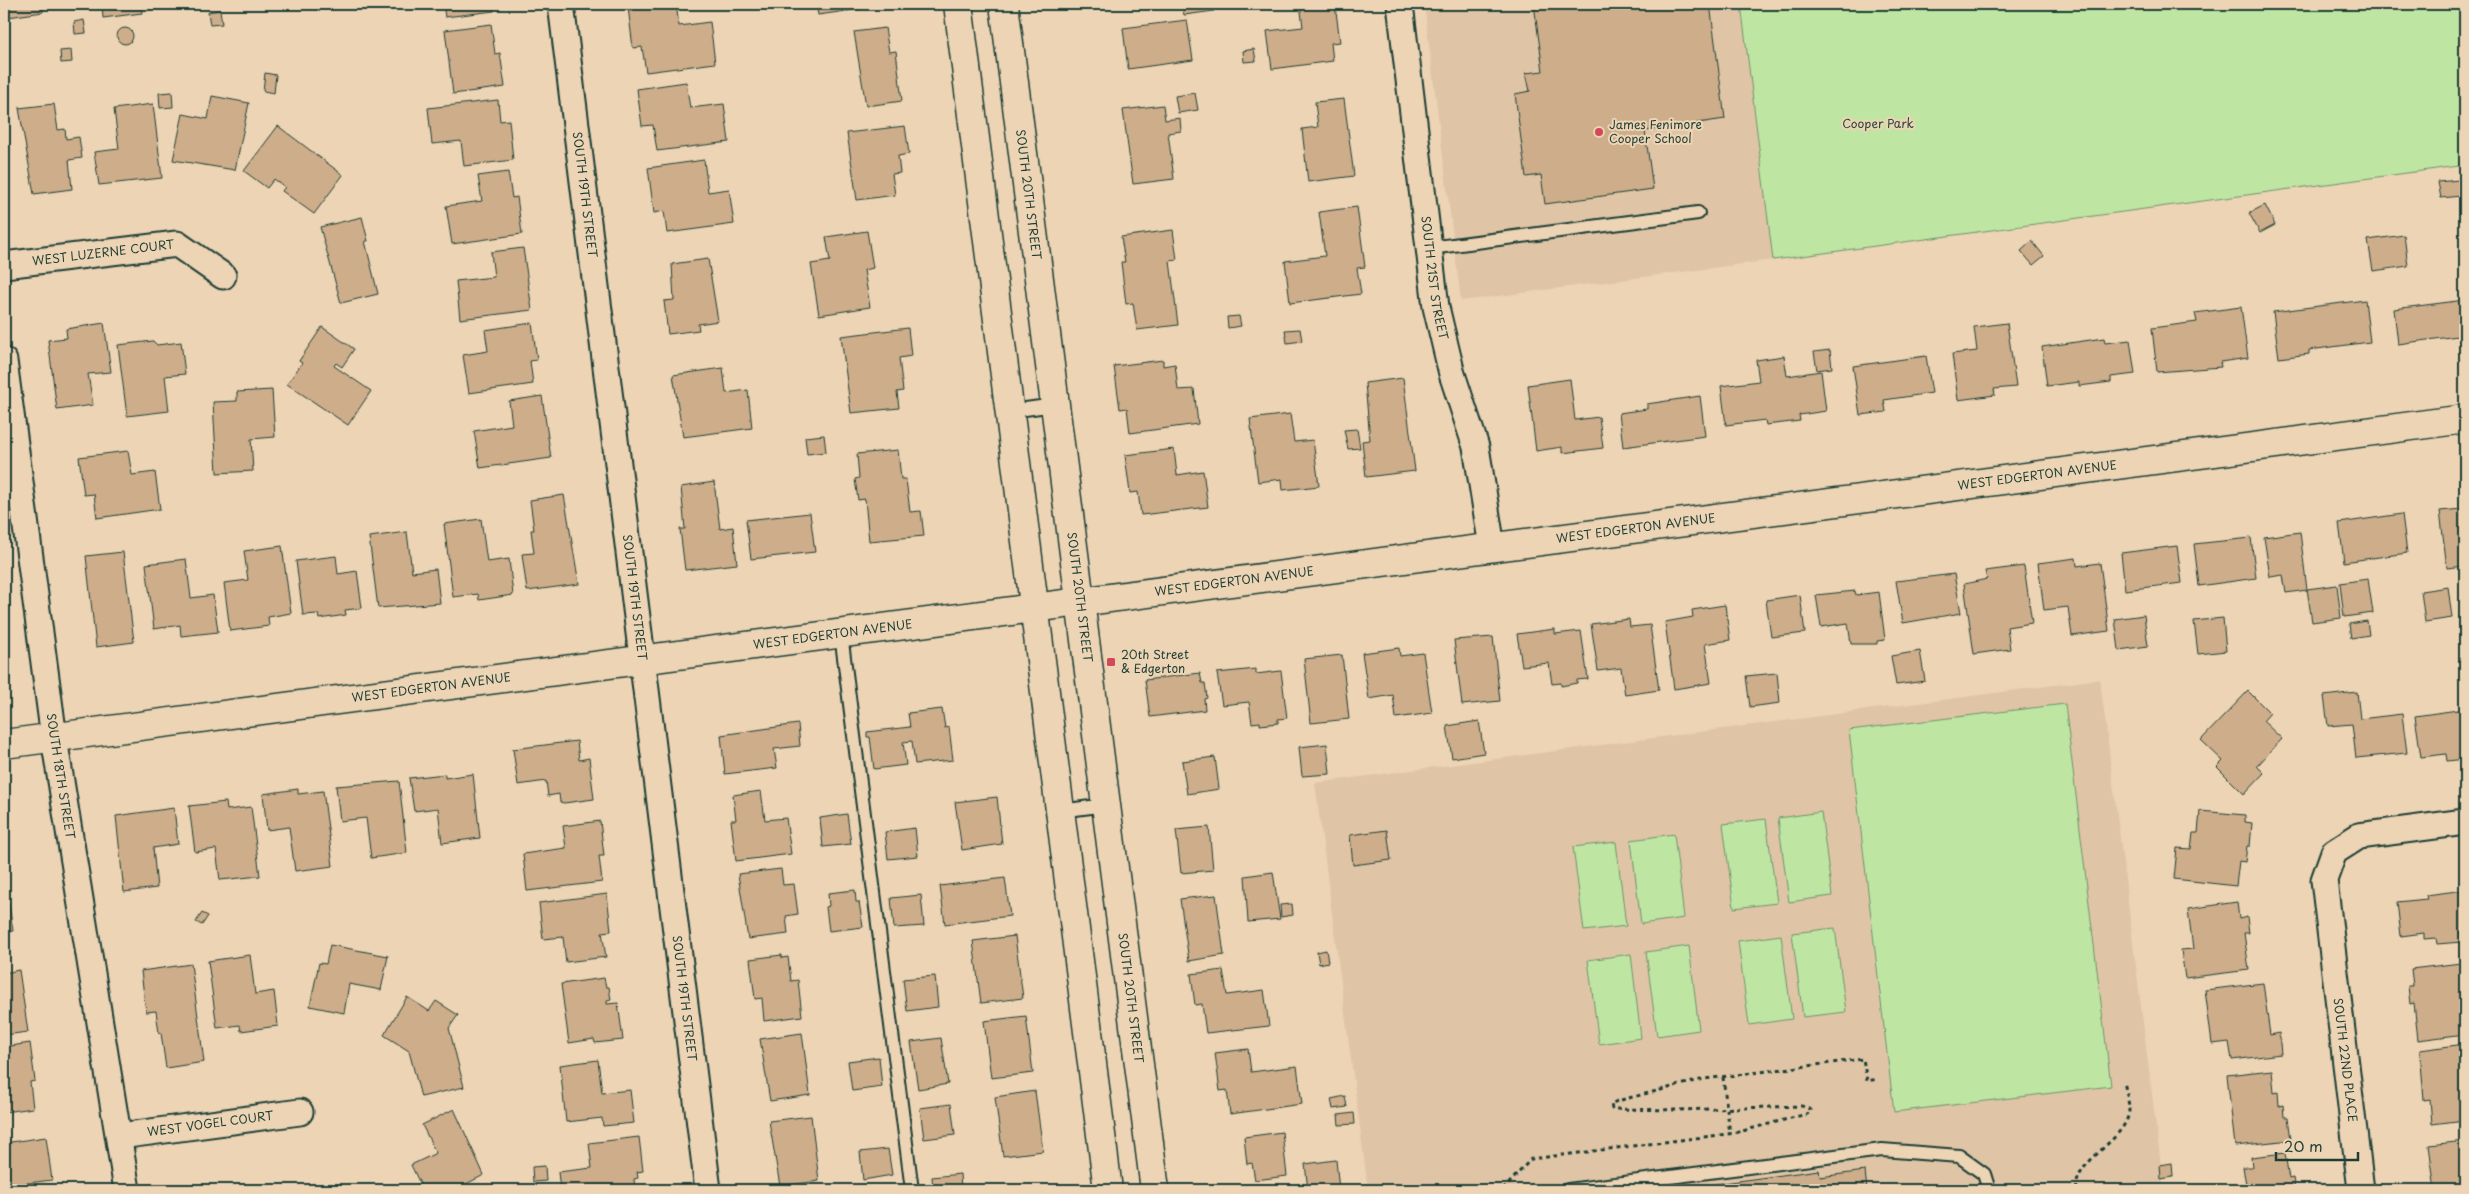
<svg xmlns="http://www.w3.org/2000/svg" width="2469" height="1194" viewBox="0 0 2469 1194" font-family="'Playpen Sans',sans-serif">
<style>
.built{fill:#dfc5a6}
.green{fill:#bee6a2;stroke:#6e926b}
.building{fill:#cead8a;stroke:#1f3d34}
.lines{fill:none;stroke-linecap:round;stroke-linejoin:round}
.lane-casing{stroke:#1f3d34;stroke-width:16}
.street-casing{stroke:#1f3d34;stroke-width:29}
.secondary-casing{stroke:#1f3d34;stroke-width:31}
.path{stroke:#1f3d34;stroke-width:3;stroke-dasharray:4 4;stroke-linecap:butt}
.lane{stroke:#ecd4b5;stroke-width:12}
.street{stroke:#ecd4b5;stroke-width:25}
.secondary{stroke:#ecd4b5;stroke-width:28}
.poi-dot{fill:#d1495b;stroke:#ecd4b5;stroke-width:2}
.labels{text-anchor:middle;stroke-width:4;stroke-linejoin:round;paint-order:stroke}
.park-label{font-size:12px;fill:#27453a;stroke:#ecd4b5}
.poi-label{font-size:12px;fill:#1f3d34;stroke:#ecd4b5;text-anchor:start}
.street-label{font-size:12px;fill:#1f3d34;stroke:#ecd4b5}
</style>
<rect width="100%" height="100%" fill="#ecd4b5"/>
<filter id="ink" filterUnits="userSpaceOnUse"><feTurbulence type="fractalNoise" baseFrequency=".02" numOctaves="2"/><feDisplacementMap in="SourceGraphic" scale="10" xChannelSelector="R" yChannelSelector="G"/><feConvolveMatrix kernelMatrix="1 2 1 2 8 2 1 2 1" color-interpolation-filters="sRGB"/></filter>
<g filter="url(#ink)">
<g class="built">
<path d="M1424 4H1741L1773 260 1461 301Z"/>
<path d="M2100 679 2164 1190H1368L1315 783Z"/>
</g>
<g class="green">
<path d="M1741 4H2465V165L1773 260Z"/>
<path d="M2065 704 2111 1086 1894 1112 1849 730Z"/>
<path d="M1821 812 1832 896 1789 902 1778 818Z"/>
<path d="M1766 819 1777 903 1734 908 1723 824Z"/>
<path d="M1674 834 1684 918 1641 924 1631 840Z"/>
<path d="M1616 842 1626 926 1584 931 1573 847Z"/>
<path d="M1835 928 1846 1012 1803 1017 1792 933Z"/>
<path d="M1781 935 1792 1019 1749 1025 1738 941Z"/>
<path d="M1689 946 1699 1030 1657 1036 1646 952Z"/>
<path d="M1631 954 1641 1038 1599 1044 1588 960Z"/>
</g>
<g class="building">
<path d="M7 4H42L43 12 8 17Z"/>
<path d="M102 4H141L142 13 103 18Z"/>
<path d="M443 4H493L494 11 445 17Z"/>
<path d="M652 4H676L679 26 710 22 715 63 646 72 642 47 633 48 628 7Z"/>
<path d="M816 4H860L861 9 818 15Z"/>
<path d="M1182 4H1213L1214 11 1184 15Z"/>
<path d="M1300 4H1335L1340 42 1331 43 1333 61 1272 69 1267 31 1303 27Z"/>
<path d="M1534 4H1710L1725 119 1645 131 1653 189 1545 204 1541 175 1526 177 1515 94 1530 91 1526 73 1543 71Z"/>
<path d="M220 10 222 24 210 25 208 12Z"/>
<path d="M84 20 86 33 75 34 74 22Z"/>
<path d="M1187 20 1193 60 1128 69 1123 28Z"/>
<path d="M491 24 495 54 500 53 505 87 453 94 445 30Z"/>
<path d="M885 28 889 52 896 51 902 101 866 106 854 32Z"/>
<circle cx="125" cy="36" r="8"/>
<path d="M1254 49 1256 61 1244 62 1243 51Z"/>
<path d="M71 50 72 62 61 63 60 51Z"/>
<path d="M265 73 276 75 274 93 263 91Z"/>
<path d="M686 82 690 108 724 104 729 142 657 151 653 125 642 126 637 89Z"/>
<path d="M172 92 173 107 160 108 159 93Z"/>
<path d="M1195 93 1198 110 1178 113 1175 96Z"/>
<path d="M212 96 249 103 235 170 173 160 183 114 208 119Z"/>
<path d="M1344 99 1354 176 1308 182 1302 129 1318 127 1315 102Z"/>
<path d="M498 100 500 121 509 120 513 160 464 166 461 141 432 144 428 108Z"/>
<path d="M54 104 58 130 65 129 66 139 79 137 82 158 69 160 72 189 34 194 19 108Z"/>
<path d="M153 104 162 178 99 185 94 152 119 149 114 109Z"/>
<path d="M1163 105 1165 120 1180 118 1181 131 1168 133 1174 179 1133 184 1123 110Z"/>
<path d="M278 126 343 175 314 214 282 191 285 187 274 179 267 188 244 171Z"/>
<path d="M905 126 909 154 898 156 900 173 892 174 895 195 857 200 847 133Z"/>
<path d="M704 160 708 192 729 189 734 224 667 233 664 211 654 213 648 168Z"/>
<path d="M508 172 512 198 517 197 522 234 452 244 446 206 482 201 478 176Z"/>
<path d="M2459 180 2461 196 2441 198 2438 182Z"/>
<path d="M2265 205 2275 225 2260 233 2249 213Z"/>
<path d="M1357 207 1365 267 1357 268 1361 294 1290 303 1285 261 1325 256 1319 212Z"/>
<path d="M362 217 368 241H365L378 294 341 303 320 227Z"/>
<path d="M1173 230 1177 260 1170 261 1178 325 1137 330 1133 303 1126 304 1121 262H1125L1121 237Z"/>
<path d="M867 231 873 268 864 270 870 307 819 315 811 264 830 261 826 237Z"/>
<path d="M2404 235 2408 266 2373 271 2368 240Z"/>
<path d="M2032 241 2044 256 2033 265 2021 251Z"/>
<path d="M523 248 532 310 460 319 456 281 494 277 491 252Z"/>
<path d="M708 259 718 321 698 324 699 330 668 334 664 301 674 300 672 264Z"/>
<path d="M2365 300 2370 342 2309 350V354L2279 358 2273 312Z"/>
<path d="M2465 300V335L2398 344 2394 309Z"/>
<path d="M2241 307 2248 358 2220 362 2221 367 2157 372 2152 328 2197 322 2195 313Z"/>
<path d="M1239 316 1241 326 1228 328 1227 317Z"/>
<path d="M104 323 111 372 88 374 93 405 57 410 48 340 67 338 66 329Z"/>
<path d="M532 323 537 360 530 361 533 384 469 393 463 355 488 351 485 330Z"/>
<path d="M2007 323 2016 387 1994 389 1995 395 1958 400 1952 354 1977 351 1974 327Z"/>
<path d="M322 327 354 349 342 367 336 363 334 366 371 391 348 425 287 384 302 363 299 361Z"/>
<path d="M908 328 911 356 899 358 903 391 897 392 899 408 851 413 841 336Z"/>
<path d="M1300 329 1302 341 1287 343 1285 330Z"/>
<path d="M2104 338 2105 343 2130 340 2135 374 2111 377V382L2079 386V382L2047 386 2042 347Z"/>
<path d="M153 341 157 345 181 342 185 374 165 376 169 411 127 416 118 345Z"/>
<path d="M1830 350 1832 368 1817 370 1814 352Z"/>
<path d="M1784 356 1787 376 1821 371 1826 411 1799 415 1800 421 1766 425 1765 420 1726 425 1721 386 1759 381 1756 360Z"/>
<path d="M1926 356 1932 393 1884 400 1886 412 1860 415 1853 366Z"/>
<path d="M1163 360V366L1175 364 1178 390 1194 389 1198 424 1130 433 1127 408 1120 409 1114 366Z"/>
<path d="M723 368 726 393 748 390 752 428 683 437 673 375Z"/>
<path d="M1403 378 1415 471 1366 477 1362 441 1370 440 1365 383Z"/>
<path d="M1570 379 1575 420 1599 417 1603 448 1562 453V447L1536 451 1528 385Z"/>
<path d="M272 390 275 437 251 439 253 471 217 473 213 402 237 401V392Z"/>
<path d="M542 396 551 458 480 468 474 431 512 425 509 401Z"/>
<path d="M1700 396 1705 436 1623 447 1619 413 1647 409V404Z"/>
<path d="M1290 414 1294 442 1313 440 1319 486 1283 490 1282 479 1258 482 1250 419Z"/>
<path d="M1357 429 1360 448 1348 449 1344 430Z"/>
<path d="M824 435 826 452 807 454 805 437Z"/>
<path d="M1174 449 1177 475 1203 471 1208 507 1141 515 1138 492 1130 493 1125 455Z"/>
<path d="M898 450 901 479H906L910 512 921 511 924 536 869 541 865 499 858 500 855 479 859 478 857 454Z"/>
<path d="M128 451 132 475 155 472 160 509 97 518 94 494 84 495 79 457Z"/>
<path d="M714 482 720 529 733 527 737 564 685 570 680 529H685L681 487Z"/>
<path d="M564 495 579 584 527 591 522 554 534 553 531 530H534L530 500Z"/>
<path d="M2462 509V511L2465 510V566L2447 568 2440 511Z"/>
<path d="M810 513 815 552 751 559 746 520Z"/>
<path d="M2402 514 2407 553 2344 562 2339 523Z"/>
<path d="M481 519 487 562 509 559 513 595 479 600 478 594 453 597 444 524Z"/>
<path d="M407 532 412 572 436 569 440 603 378 608 369 537Z"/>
<path d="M2300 532 2307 590 2286 593 2283 575 2270 577 2264 537Z"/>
<path d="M2251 538 2256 578 2199 586 2194 544Z"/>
<path d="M282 546 291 613 268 617 269 626 230 631 224 583 248 580 244 551Z"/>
<path d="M2177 546 2182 583 2125 590 2121 553Z"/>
<path d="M123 552 134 642 96 647 86 556Z"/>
<path d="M336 556 338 574 357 571 362 608 345 610 346 615 319 619 318 614 303 615 296 561Z"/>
<path d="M2076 558 2077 566 2100 563 2109 631 2072 636 2068 607 2044 610 2038 563Z"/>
<path d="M186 559 191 598 213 595 218 632 181 636 180 625 154 629 146 564Z"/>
<path d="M2024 566 2032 623 2007 627 2010 649 1974 654 1964 584 1987 579 1985 571Z"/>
<path d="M1954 574 1961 613 1903 623 1896 581Z"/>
<path d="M2368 579 2373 613 2344 617 2340 583Z"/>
<path d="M2337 585 2341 618 2312 622 2307 589Z"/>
<path d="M2448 587 2452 618 2425 622 2421 591Z"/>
<path d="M1855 591 1856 595 1879 592 1885 640 1877 641V644H1851L1848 623 1821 627 1816 595Z"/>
<path d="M1800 595 1805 633 1771 637 1766 600Z"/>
<path d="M1725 605 1730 640 1705 644 1711 683 1674 689 1665 622 1693 617 1692 610Z"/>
<path d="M2144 615 2148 646 2119 650 2115 619Z"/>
<path d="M2223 618 2226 651 2198 654 2194 621Z"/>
<path d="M1629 619 1630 627 1650 625 1659 690 1625 695 1621 668 1598 671 1591 624Z"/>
<path d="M2367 621 2369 635 2351 638 2349 624Z"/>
<path d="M1555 629V634L1581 631 1588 679 1577 680V683L1561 686V683L1552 684 1549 663 1522 666 1517 634Z"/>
<path d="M1493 637 1500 701 1462 705 1454 640Z"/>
<path d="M1399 648 1400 656 1423 653 1432 713 1396 718 1393 695 1369 699 1362 653Z"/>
<path d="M1920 651 1925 681 1896 685 1891 656Z"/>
<path d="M1342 655 1349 719 1311 723 1304 659Z"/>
<path d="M1256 669V674L1281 671 1287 718 1278 719V723L1260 725V722L1252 723 1249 702 1222 705 1217 673Z"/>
<path d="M1200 673 1202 683H1205L1207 698 1204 699 1205 710 1150 717 1145 680Z"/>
<path d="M1777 673 1780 703 1750 707 1746 676Z"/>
<path d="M2248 691 2270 713 2263 721 2282 739 2257 766 2264 773 2244 794 2217 767 2223 761 2201 740Z"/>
<path d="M2357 692 2360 719 2402 714 2407 753 2356 758 2352 724 2328 726 2324 696Z"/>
<path d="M942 709 945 728 949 727 953 760 915 764 912 741 903 742 906 765 874 769 870 737H867V732L910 727 908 713Z"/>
<path d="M2465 709V759L2447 761 2446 754 2421 757 2415 716Z"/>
<path d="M1479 721 1484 753 1452 758 1447 726Z"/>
<path d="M798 724 800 746 774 749 777 768 725 774 721 735Z"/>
<path d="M577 741 579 760 589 758 594 799 564 803 560 802 559 794 548 796 546 781 518 785 513 749Z"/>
<path d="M1327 744 1330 774 1302 776 1299 747Z"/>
<path d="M1215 757 1219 789 1187 794 1182 761Z"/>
<path d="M445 774V778L473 774 480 838 442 843 438 808 414 811 409 778Z"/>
<path d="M399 781 407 853 371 858 366 818 340 821 336 786Z"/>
<path d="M298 789V794L323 791 333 866 295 871 289 827 267 830 263 794Z"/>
<path d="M761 791 765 820 786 818 791 854 736 861 731 820H736L733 795Z"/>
<path d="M997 797 1002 844 962 850 955 802Z"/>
<path d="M226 802 227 810 251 807 260 876 220 880 216 849 195 852 189 806Z"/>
<path d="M174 808 178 844 153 848 157 888 124 892 116 816Z"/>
<path d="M2200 811 2245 815V822L2252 823 2250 846H2247L2245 862 2239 861 2236 886 2174 879 2177 848 2191 849 2193 833H2198Z"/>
<path d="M847 814 851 844 823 847 820 818Z"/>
<path d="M600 821 604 856H599L602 882 527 891 523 854 566 848 563 826Z"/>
<path d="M1209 827 1213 870 1181 873 1176 830Z"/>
<path d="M915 828 918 856 888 859 885 832Z"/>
<path d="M1387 830 1391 860 1353 865 1350 835Z"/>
<path d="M781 869 783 885 794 884 798 914 786 916 788 934 748 939 738 874Z"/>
<path d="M1273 872 1280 919 1248 922 1245 876Z"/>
<path d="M1005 878 1010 916 945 924 940 886Z"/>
<path d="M855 890 856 902H859L863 927 829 931 826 907 829 906 828 893Z"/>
<path d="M2465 890V930L2460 931 2462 942 2437 944 2436 938 2424 939V933L2401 936 2397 902 2427 899 2426 895Z"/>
<path d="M4 892H7L13 931 4 932 8 957 4 958Z"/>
<path d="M607 894 611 931 602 932 606 957 566 962 563 937 543 939 539 903Z"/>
<path d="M921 895 924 926 894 928 891 898Z"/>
<path d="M1216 895 1224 955 1189 961 1180 899Z"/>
<path d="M2237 902 2239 919 2247 917 2249 933H2244L2249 970 2185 978 2181 950 2193 949 2188 909Z"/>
<path d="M1292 904 1293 915 1281 917 1280 905Z"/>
<path d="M202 913 208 916 202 925 196 922Z"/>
<path d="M1015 936 1023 998 981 1003 973 941Z"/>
<path d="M330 945 388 956 381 990 349 984 344 1013 310 1006 319 963 326 964Z"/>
<path d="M1326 950 1328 962 1319 964 1317 952Z"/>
<path d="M250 955 255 994 274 991 278 1026 241 1031 240 1025 217 1028 208 961Z"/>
<path d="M782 955V958L788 957 791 981 798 980 802 1016 764 1021 762 998 755 999 750 959Z"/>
<path d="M2461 963 2465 993V1034L2418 1040 2414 1003 2410 1004 2408 986H2413L2411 969Z"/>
<path d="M191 964 204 1062 166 1068 161 1033H159L156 1011 146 1012 141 971Z"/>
<path d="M19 970 28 1032 4 1035V973Z"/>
<path d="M1223 970 1227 995 1264 990 1269 1026 1206 1033 1202 1004 1195 1005 1191 974Z"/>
<path d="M935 976 938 1007 907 1011 903 979Z"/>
<path d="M604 978 606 987H609L611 1000 607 1001V1004L618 1003 623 1040 595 1043 594 1039 569 1043 561 984Z"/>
<path d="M2263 983 2270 1035 2279 1033 2281 1054 2232 1060 2229 1042 2212 1044 2205 990Z"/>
<path d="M407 997 429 1011 436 1001 458 1015 449 1028 464 1087 421 1097 409 1051 384 1035Z"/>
<path d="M1026 1016 1033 1073 991 1078 984 1021Z"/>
<path d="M802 1033 810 1095 770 1101 760 1039Z"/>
<path d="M941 1038 948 1084 918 1089 911 1042Z"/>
<path d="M30 1043 35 1081 30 1082 33 1108 4 1112V1047Z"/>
<path d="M2465 1044V1120L2432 1124 2430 1099 2424 1100 2420 1050Z"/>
<path d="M1248 1049 1251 1072 1297 1066 1302 1104 1230 1114 1227 1090 1220 1091 1215 1053Z"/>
<path d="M879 1057 882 1087 852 1091 848 1061Z"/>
<path d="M598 1060 602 1093 630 1090 634 1123 603 1126 602 1118 566 1122 560 1065Z"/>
<path d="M2272 1070 2274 1093 2278 1092 2279 1106 2283 1105 2284 1117H2288L2291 1140 2235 1146 2227 1075Z"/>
<path d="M1035 1091 1043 1151 1003 1156 995 1097Z"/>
<path d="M1345 1096 1347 1107 1333 1109 1331 1099Z"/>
<path d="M951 1104 955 1135 924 1139 920 1108Z"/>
<path d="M454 1109 484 1175 454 1190H423L411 1165 436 1153 422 1125Z"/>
<path d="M1354 1113 1355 1124 1339 1125 1338 1115Z"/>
<path d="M811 1116 819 1181 780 1186 769 1121Z"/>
<path d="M1282 1132 1287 1176 1255 1180 1252 1163 1247 1164 1244 1137Z"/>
<path d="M46 1137 52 1180 4 1186V1143Z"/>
<path d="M639 1137 643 1171 637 1172 638 1178 634 1179 635 1190H560L558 1172 592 1168 589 1143Z"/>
<path d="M2465 1141V1190H2435L2429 1145Z"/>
<path d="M888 1149 892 1175 863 1180 860 1152Z"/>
<path d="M2285 1153 2289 1179 2293 1178 2295 1190H2247L2243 1167H2252L2251 1157Z"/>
<path d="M1336 1160 1339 1190H1308L1305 1164Z"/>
<path d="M2172 1163 2173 1177 2161 1179 2160 1165Z"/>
<path d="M545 1166 546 1181 533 1182 532 1167Z"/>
<path d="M1819 1170 1820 1177 1865 1171 1867 1190H1672Z"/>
<path d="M960 1174 961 1190H933L932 1177Z"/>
</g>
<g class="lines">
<defs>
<g id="lane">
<path d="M1430 248 1698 213"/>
<path d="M1010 411 1055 405"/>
<path d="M841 634 912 1190"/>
<path d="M1060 811 1106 805"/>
<path d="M1568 1190 1882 1150 1959 1156 1984 1174 1989 1190"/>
</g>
<g id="street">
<path id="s1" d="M561 4 708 1190"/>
<path id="s2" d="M1400 4 1436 307 1452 374 1476 447 1492 547"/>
<path id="s3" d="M4 265 177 244 223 276"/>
<path id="s4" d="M4 361 54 738 127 1190"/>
<path id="s5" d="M120 1136 300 1112"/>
<path d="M2361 1190 2324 880 2334 852 2359 836 2465 822"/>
</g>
<g id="secondary">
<path d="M958 4 1108 1190"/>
<path id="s6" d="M1004 4 1155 1190"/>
<path id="s7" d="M4 744 2465 419"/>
</g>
</defs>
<use href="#lane" class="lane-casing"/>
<use href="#street" class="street-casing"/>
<use href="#secondary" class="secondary-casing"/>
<g class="path">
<path d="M1723 1077 1730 1134"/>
<path d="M1503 1190 1531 1159 1735 1133 1810 1113 1811 1110 1802 1106 1679 1110 1612 1109 1611 1104 1617 1101 1704 1079 1863 1059 1867 1081 1878 1079"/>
<path d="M2077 1190C2072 1161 2128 1140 2129 1110 2129 1101 2126 1091 2124 1082"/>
</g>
<use href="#lane" class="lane"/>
<use href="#street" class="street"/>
<use href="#secondary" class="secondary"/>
</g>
</g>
<g class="poi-dot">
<circle cx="1599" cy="132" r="5"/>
<rect x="1106" y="657" width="10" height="10" rx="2.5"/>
</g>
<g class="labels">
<g class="park-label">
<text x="1878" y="128">Cooper Park</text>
</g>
<g class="poi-label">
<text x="1609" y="129">James Fenimore<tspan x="1609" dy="14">Cooper School</tspan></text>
<text x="1121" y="659">20th Street<tspan x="1121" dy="14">&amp; Edgerton</tspan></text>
</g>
<g class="street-label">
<text dy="4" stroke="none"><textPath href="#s1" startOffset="192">SOUTH 19TH STREET</textPath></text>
<text dy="4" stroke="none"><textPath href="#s6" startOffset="192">SOUTH 20TH STREET</textPath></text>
<text dy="4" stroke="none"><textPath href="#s3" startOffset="100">WEST LUZERNE COURT</textPath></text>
<text dy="4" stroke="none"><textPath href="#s2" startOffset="276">SOUTH 21ST STREET</textPath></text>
<text dy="4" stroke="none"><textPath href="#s7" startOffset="2051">WEST EDGERTON AVENUE</textPath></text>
<text dy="4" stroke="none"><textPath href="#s7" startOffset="1646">WEST EDGERTON AVENUE</textPath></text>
<text dy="4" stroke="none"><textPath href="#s7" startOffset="1241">WEST EDGERTON AVENUE</textPath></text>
<text dy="4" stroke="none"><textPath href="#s1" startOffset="598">SOUTH 19TH STREET</textPath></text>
<text dy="4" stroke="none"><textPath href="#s6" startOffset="598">SOUTH 20TH STREET</textPath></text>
<text dy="4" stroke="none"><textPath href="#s7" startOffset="836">WEST EDGERTON AVENUE</textPath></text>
<text dy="4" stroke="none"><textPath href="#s7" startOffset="431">WEST EDGERTON AVENUE</textPath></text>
<text dy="4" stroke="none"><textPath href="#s4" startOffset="419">SOUTH 18TH STREET</textPath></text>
<text dy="4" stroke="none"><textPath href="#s1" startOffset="1002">SOUTH 19TH STREET</textPath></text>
<text dy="4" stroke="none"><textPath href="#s6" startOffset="1002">SOUTH 20TH STREET</textPath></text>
<text transform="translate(2345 1060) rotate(83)" y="4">SOUTH 22ND PLACE</text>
<text dy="4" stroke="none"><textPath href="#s5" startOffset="91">WEST VOGEL COURT</textPath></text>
</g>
</g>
<rect width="2469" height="1194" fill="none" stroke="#ecd4b5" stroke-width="20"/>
<rect x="10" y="10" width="2449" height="1174" fill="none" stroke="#1f3d34" stroke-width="2" filter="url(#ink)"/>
<path d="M2276 1152v8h82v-8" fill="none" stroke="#1f3d34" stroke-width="2.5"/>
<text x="2284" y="1152" font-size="15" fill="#1f3d34" stroke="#ecd4b5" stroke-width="4" paint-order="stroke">20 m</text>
</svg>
